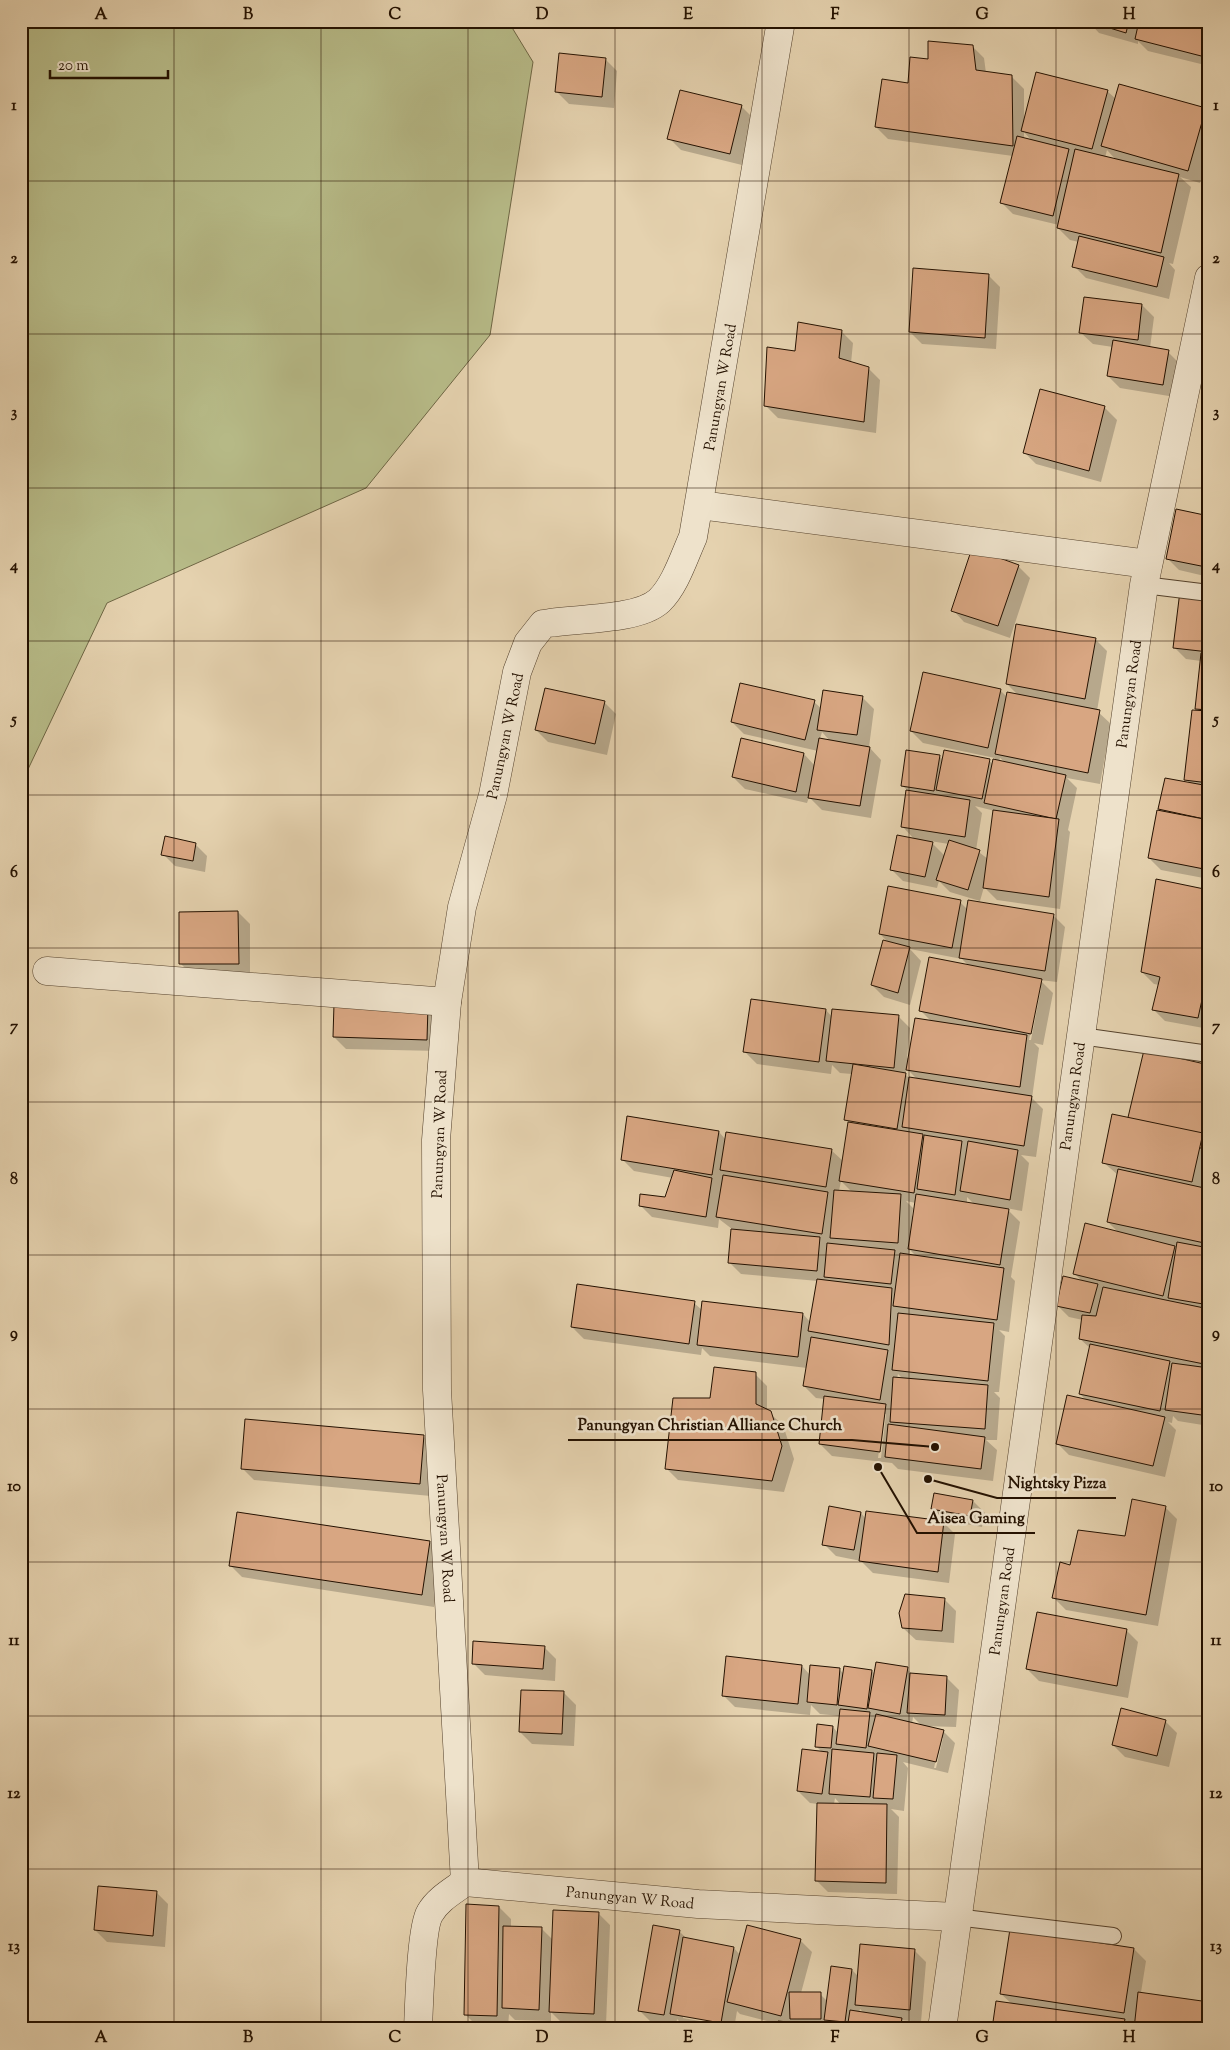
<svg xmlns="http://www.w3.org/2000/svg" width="1230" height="2050" viewBox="0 0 1230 2050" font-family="'Sorts Mill Goudy',serif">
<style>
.green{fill:#b7bb88;stroke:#6e6644}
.shadow{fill:#0003;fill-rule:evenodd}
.building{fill:#d8a682;stroke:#241100}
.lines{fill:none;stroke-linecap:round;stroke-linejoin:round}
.service-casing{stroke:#54412c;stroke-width:18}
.minor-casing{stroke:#54412c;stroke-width:29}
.service{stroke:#eee2cb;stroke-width:16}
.minor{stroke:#eee2cb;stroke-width:28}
.grid{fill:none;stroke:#241100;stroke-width:1;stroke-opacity:0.55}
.labels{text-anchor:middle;stroke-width:5;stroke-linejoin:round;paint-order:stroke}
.street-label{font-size:15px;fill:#241100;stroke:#eee2cb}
.leader{fill:none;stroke:#241100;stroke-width:2}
.callout-dot{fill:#241100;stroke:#eee2cb;stroke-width:2}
.callout-label{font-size:16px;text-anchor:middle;font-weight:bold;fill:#241100;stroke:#eee2cb;stroke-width:5;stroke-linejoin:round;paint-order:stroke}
.neatline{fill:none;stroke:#241100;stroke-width:2}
.grid-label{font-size:16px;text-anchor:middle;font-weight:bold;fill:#241100}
</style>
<rect width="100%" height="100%" fill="#e5d2af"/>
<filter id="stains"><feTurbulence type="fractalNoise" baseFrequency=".004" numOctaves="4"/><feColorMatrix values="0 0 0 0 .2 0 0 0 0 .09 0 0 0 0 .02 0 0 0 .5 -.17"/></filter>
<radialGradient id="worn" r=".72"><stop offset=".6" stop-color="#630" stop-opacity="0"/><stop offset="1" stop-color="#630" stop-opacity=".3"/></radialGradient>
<path class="green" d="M21 21H508L533 62 490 335 366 488 107 603 21 784Z"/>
<g class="shadow">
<path d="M1088 21H1209V66L1148 51 1138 41V44L1099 33Z"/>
<path d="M972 46 984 58 986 73 1012 77 1024 89V120L1107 91 1116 99 1205 109 1209 113V152L1200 183 1180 177 1191 187 1173 264 1169 263 1175 270 1169 299 1086 278 1074 266 1079 242 1070 240 1058 228 1059 225 1013 214 1001 202 1013 156 888 139 876 127 929 60ZM1024 132 1033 142 1024 139ZM1107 150 1117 161 1105 158Z"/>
<path d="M605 59 617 71 614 108 569 104 557 92Z"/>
<path d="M741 106 753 118 742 165 681 150 669 138Z"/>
<path d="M988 275 1000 287 996 349 922 344 910 332Z"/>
<path d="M1142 305 1154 317 1150 348 1168 352 1180 364 1175 397 1120 388 1108 376 1113 347 1093 344 1080 332Z"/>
<path d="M841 331 853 343 851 363 868 368 880 380 876 433 778 418 766 406 796 353Z"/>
<path d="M1041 390 1105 408 1117 420 1101 482 1036 464 1024 452Z"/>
<path d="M1209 518V577L1179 570 1167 558Z"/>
<path d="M1018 566 1030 578 1010 638 964 622 953 610Z"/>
<path d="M1209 597V879L1161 870 1149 858 1164 813 1159 808 1190 784 1186 779 1200 712 1197 708 1201 661 1186 659 1174 647Z"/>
<path d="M1095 639 1107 651 1097 711 1111 724 1100 784 1067 778 1077 788 1068 830 1070 832 1060 909 997 900 984 887 980 901 950 892 939 881 937 888 903 881 891 869 915 840 902 826 907 790 902 785 939 756 943 760H989L993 765 995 758 923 743 911 731 1000 690 1007 697 1019 696 1007 684ZM1000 758 1006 763 999 762ZM975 806 995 811 988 859 976 850 982 813ZM930 841 949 844 945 856Z"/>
<path d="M862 697 874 709 869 747 881 760 871 818 822 810 809 797 807 803 745 789 733 777 742 740 804 754 815 766 818 751 744 734 732 722 814 702 822 709ZM822 732 830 741 820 739Z"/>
<path d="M604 702 616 714 607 755 548 742 536 730Z"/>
<path d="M195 844 207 856 205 872 175 866 163 854Z"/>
<path d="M1209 891V1029L1165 1021 1153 1009 1159 985 1154 984 1142 972Z"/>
<path d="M960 902 967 909 1053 915 1065 927 1057 982 1040 980 1053 993 1043 1045 1034 1043 1039 1048 1032 1098 1043 1109 1036 1157 1021 1155 1029 1163 1022 1211 1006 1208 1020 1222 1011 1277 1015 1281 1009 1332 999 1330 1005 1336 999 1392H994L1000 1398 997 1440H986L997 1450 993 1481 898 1469 892 1463 832 1456 820 1444 825 1399 816 1398 804 1386 807 1368 710 1356 702 1348 701 1355 584 1339 572 1327 694 1303 702 1310 803 1314 811 1323 818 1281 741 1274 729 1262 732 1229 719 1219 718 1228 652 1217 640 1205 666 1198 673 1178 634 1171 622 1159 719 1132 726 1140 831 1150 843 1161 849 1123 845 1119 852 1074 840 1073 832 1065 831 1074 757 1064 745 1052 826 1010 832 1017 898 1016 910 1028 907 1058 909 1059 932 1022 920 1010 969 966 962 959 910 949 921 961 910 1005 884 997 872 985 890 944 880 934ZM1039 988H1041L1031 1040H1029ZM906 1068 917 1079H910L906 1075ZM841 1181 852 1192 839 1191ZM967 1197 975 1205 967 1203ZM906 1201 916 1203 914 1216H912L913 1208ZM910 1250 917 1257 909 1256ZM898 1374 903 1379H897ZM884 1414H886L881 1458H878Z"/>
<path d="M238 912 250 924V975L193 976 181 964Z"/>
<path d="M427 1007 440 1019 439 1051 346 1049 334 1037Z"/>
<path d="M1209 1066V1172L1205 1189 1209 1190V1426L1178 1421 1173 1416 1172 1423 1168 1422 1176 1430 1165 1477 1069 1455 1057 1443 1087 1401 1080 1394 1090 1348 1080 1339 1083 1320 1069 1317 1057 1305 1083 1282 1074 1273 1119 1233 1108 1222 1118 1175 1103 1162 1129 1119Z"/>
<path d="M755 1374 767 1386V1411L783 1425 794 1459 784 1492 678 1480 666 1468 711 1399Z"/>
<path d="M423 1436 435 1448 431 1496 254 1480 242 1468Z"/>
<path d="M973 1501 985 1513 982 1527 944 1520 932 1508Z"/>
<path d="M1165 1507 1177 1519 1158 1626 1066 1610 1054 1598 1071 1566 1126 1538Z"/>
<path d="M861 1513 866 1519 943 1522 955 1534 949 1583 873 1573 861 1561 836 1556 824 1544Z"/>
<path d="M430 1542 442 1554 434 1607 242 1577 230 1565Z"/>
<path d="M944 1599 956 1611 954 1643 916 1640 903 1628Z"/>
<path d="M1126 1630 1138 1642 1128 1698 1039 1681 1027 1669Z"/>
<path d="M544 1647 556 1659 555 1681 485 1675 473 1663Z"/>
<path d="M802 1666 810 1675 839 1669 844 1674 872 1671 875 1674 907 1669 913 1675 947 1678 959 1690 956 1727 923 1726 943 1731 955 1743 948 1773 903 1762 908 1768 904 1811 891 1809 899 1817 897 1894 828 1892 816 1880 818 1804 810 1803 798 1791 823 1753 816 1746 833 1727 838 1733 840 1716 820 1714 811 1705 810 1715 735 1707 723 1695ZM913 1717 922 1726 912 1724ZM941 1738H943L936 1768H934ZM835 1798 841 1805 834 1804Z"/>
<path d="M523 1691 564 1693 576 1705 574 1746 532 1744 520 1732Z"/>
<path d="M1165 1721 1177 1733 1169 1767 1125 1757 1113 1745Z"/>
<path d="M156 1892 168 1904 165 1947 107 1942 95 1930Z"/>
<path d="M499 1907 511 1919V1927L541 1928 553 1940 598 1913 610 1925 606 2025 562 2023 551 2012V2021L515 2020 509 2014 508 2027 477 2026 465 2014Z"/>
<path d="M679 1931 687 1939 734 1948 740 1955 800 1940 812 1952 801 1993 820 1994 827 2001 852 1970 859 1977 914 1950 926 1962 921 2022 902 2020 911 2029H779V2024L740 2014 737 2011 734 2029H701L683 2025 677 2019 676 2026 651 2022 639 2010ZM860 2009 865 2014 859 2013ZM683 2015 727 2023V2026L683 2018Z"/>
<path d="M1134 1949 1146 1961 1136 2024 1127 2023 1133 2029H993L1012 2004 1001 1994Z"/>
</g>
<g class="building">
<path d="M1087 21H1129L1126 33Z"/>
<path d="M1139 21H1209V58L1135 39Z"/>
<path d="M928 41 973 45 976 70 1012 75 1013 146 875 127 882 79 908 83 910 57 928 59Z"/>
<path d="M559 53 606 58 602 97 555 92Z"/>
<path d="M1036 72 1108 90 1092 149 1021 131Z"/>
<path d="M1119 84 1206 108 1188 171 1101 146Z"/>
<path d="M680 90 742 105 730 154 667 139Z"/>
<path d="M1017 136 1069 149 1053 216 1000 203Z"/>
<path d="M1075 149 1179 174 1161 253 1057 228Z"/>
<path d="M1079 236 1164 257 1157 287 1072 267Z"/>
<path d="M913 268 989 274 985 338 909 332Z"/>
<path d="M1084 297 1142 304 1138 340 1079 333Z"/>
<path d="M798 322 842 330 839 358 869 367 864 422 764 406 767 347 795 351Z"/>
<path d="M1113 340 1169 350 1163 385 1107 376Z"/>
<path d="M1040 389 1105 406 1089 471 1023 453Z"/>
<path d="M1176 509 1209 516V555L1206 567 1166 559Z"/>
<path d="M972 548 1019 565 998 626 951 611Z"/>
<path d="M1180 591 1209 595V652L1173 648Z"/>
<path d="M1016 624 1096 638 1085 699 1006 684Z"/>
<path d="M1201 653 1209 654V710L1195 709Z"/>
<path d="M923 672 1001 689 988 748 910 731Z"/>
<path d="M740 683 815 700 805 740 731 722Z"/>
<path d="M545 688 605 701 595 744 535 730Z"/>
<path d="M823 690 863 696 857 735 817 730Z"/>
<path d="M1007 692 1100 710 1088 773 995 754Z"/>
<path d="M1192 710 1209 711V783L1184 780Z"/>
<path d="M741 738 804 753 796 792 732 777Z"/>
<path d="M819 738 870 747 860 806 808 798Z"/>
<path d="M906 750 940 755 934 791 901 786Z"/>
<path d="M944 750 990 759 982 799 936 790Z"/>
<path d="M993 759 1066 775 1056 819 984 803Z"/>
<path d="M1165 778 1209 786V820L1158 809Z"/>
<path d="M906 790 970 800 965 837 901 827Z"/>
<path d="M993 810 1059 819 1049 897 983 888Z"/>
<path d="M1157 810 1209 820V870L1148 858Z"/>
<path d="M897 835 933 842 925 877 890 870Z"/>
<path d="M165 836 196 843 193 861 161 855Z"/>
<path d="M949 840 980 850 968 890 936 880Z"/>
<path d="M1156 879 1209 890V987L1205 986 1198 1018 1152 1010 1160 977 1141 972Z"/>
<path d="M888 886 961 900 952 948 879 934Z"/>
<path d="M968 900 1054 914 1045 971 959 958Z"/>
<path d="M238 911 239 964H179V912Z"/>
<path d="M883 940 910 947 898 993 871 985Z"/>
<path d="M929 957 1042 979 1031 1034 919 1011Z"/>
<path d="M751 999 826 1009 819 1062 743 1052Z"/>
<path d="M334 1004 428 1006 427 1040 333 1037Z"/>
<path d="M832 1009 899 1015 894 1068 826 1061Z"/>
<path d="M915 1018 1027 1035 1020 1087 906 1070Z"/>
<path d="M1144 1050 1209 1065V1150L1125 1130Z"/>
<path d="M853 1064 906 1073 897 1129 844 1120Z"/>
<path d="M909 1077 1032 1096 1024 1146 902 1127Z"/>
<path d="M1112 1114 1203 1133 1192 1182 1102 1163Z"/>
<path d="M627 1116 719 1131 712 1175 621 1160Z"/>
<path d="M848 1122 923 1134 914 1193 839 1181Z"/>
<path d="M726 1132 832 1149 826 1187 720 1170Z"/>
<path d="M924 1135 962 1141 955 1195 917 1189Z"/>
<path d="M968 1141 1018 1150 1010 1200 960 1191Z"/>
<path d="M1118 1169 1209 1189V1244L1107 1222Z"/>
<path d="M674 1170 712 1178 706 1217 639 1206 640 1194 665 1197Z"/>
<path d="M723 1175 828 1192 822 1234 716 1217Z"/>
<path d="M834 1190 901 1194 898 1243 830 1238Z"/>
<path d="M916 1194 1009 1209 1000 1265 908 1249Z"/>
<path d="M1085 1223 1175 1246 1163 1296 1073 1274Z"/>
<path d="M731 1229 820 1237 817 1271 728 1263Z"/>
<path d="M1177 1242 1209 1248V1305L1168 1298Z"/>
<path d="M827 1243 895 1250 891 1284 824 1277Z"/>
<path d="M900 1253 1004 1268 997 1320 893 1306Z"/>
<path d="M1063 1276 1098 1284 1090 1313 1056 1306Z"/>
<path d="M817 1279 892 1288 889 1345 808 1331Z"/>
<path d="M577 1284 695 1301 689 1344 571 1327Z"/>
<path d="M1103 1287 1209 1309V1365L1079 1339 1082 1315 1096 1316Z"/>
<path d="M702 1301 803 1313 798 1357 697 1345Z"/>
<path d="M898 1313 994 1323 988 1381 892 1370Z"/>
<path d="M811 1337 888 1350 880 1400 803 1386Z"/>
<path d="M1090 1344 1170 1361 1160 1411 1079 1394Z"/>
<path d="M1172 1363 1209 1368V1416L1165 1410Z"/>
<path d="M714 1367 756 1372V1404L771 1411 782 1446 772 1481 665 1469 673 1398H710Z"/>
<path d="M893 1377 988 1385 985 1429 890 1422Z"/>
<path d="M1067 1395 1165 1417 1153 1466 1056 1444Z"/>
<path d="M824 1396 886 1404 880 1452 819 1444Z"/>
<path d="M245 1419 424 1435 420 1484 241 1469Z"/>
<path d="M888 1424 985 1437 981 1469 885 1457Z"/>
<path d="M934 1493 973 1500 970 1516 931 1509Z"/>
<path d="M1132 1499 1166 1506 1146 1615 1052 1598 1060 1562 1070 1565 1078 1530 1125 1536Z"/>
<path d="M829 1506 861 1512 854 1550 822 1545Z"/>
<path d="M866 1511 944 1521 938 1572 859 1561Z"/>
<path d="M237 1512 430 1541 422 1595 229 1566Z"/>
<path d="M905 1594 945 1598 942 1631 902 1628 899 1613Z"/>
<path d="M1037 1612 1127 1629 1117 1686 1026 1669Z"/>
<path d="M473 1641 545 1646 543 1669 472 1664Z"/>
<path d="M726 1656 802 1665 798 1704 722 1696Z"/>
<path d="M876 1662 908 1667 900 1714 868 1708Z"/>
<path d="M810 1665 840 1668 837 1705 807 1702Z"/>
<path d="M844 1666 872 1670 867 1709 838 1705Z"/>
<path d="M910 1673 947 1676 945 1715 907 1713Z"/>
<path d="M521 1690 564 1691 562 1734 519 1732Z"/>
<path d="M1121 1708 1166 1720 1157 1756 1112 1745Z"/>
<path d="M840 1709 870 1712 866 1748 836 1744Z"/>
<path d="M876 1714 944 1730 936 1762 868 1746Z"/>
<path d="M817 1724 833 1726 831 1748 815 1747Z"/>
<path d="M802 1749 828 1752 822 1794 797 1791Z"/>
<path d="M832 1749 874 1753 870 1797 829 1794Z"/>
<path d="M877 1753 897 1755 893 1799 873 1798Z"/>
<path d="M817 1803 887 1804 886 1883 815 1881Z"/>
<path d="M98 1886 157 1891 153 1936 94 1930Z"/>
<path d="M466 1904 499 1906 497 2016 464 2015Z"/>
<path d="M553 1910 599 1912 594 2014 549 2012Z"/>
<path d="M653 1925 680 1930 664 2015 638 2011Z"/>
<path d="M747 1925 801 1939 781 2016 727 2002Z"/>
<path d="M503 1926 542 1927 539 2010 502 2008Z"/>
<path d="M1010 1929 1134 1948 1124 2013 1000 1994Z"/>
<path d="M683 1937 734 1947 721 2023 670 2014Z"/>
<path d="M860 1944 915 1949 910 2010 855 2005Z"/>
<path d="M831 1966 852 1969 845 2022 824 2020Z"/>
<path d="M789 1992H821V2019H790Z"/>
<path d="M1138 1992 1209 2002V2029H1134Z"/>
<path d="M996 2001 1125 2019 1123 2029H992Z"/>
<path d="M850 2010 902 2018 900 2029H847Z"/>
<path d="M778 2021 839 2027V2029H777Z"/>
</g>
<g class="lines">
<defs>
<g id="service">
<path d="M1144 585 1209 593"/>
<path d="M1081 1036 1209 1054"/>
<path d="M956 1917 1113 1936"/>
</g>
<g id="minor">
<path id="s1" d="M781 21 693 537C684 557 675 586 659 601 637 621 573 618 543 624L528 643 517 672 493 795 462 907 447 1002 436 1140 437 1390 465 1882 698 1904 956 1917"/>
<path d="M700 505 1148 564"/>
<path d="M47 971 447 1002"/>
<path d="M418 2029C419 2007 421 1927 430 1913 438 1899 453 1891 465 1882"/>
<path id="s2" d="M942 2029 1144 585 1209 278"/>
</g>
</defs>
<use href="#service" class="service-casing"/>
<use href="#minor" class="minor-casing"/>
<use href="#service" class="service"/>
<use href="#minor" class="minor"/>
</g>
<path class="grid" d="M174 21V2029M321 21V2029M468 21V2029M615 21V2029M762 21V2029M909 21V2029M1056 21V2029M21 181H1209M21 334H1209M21 488H1209M21 641H1209M21 795H1209M21 948H1209M21 1102H1209M21 1255H1209M21 1409H1209M21 1562H1209M21 1716H1209M21 1869H1209"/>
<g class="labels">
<g class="street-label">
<text transform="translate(720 387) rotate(-80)" y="5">Panungyan W Road</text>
<text dy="5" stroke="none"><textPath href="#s2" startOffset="1348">Panungyan Road</textPath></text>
<text transform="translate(505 736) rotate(-78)" y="5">Panungyan W Road</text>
<text dy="5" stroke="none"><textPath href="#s2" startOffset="942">Panungyan Road</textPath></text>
<text transform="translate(439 1134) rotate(-88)" y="5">Panungyan W Road</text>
<text dy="5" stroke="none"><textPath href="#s1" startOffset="1646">Panungyan W Road</textPath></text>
<text dy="5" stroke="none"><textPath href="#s2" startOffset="432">Panungyan Road</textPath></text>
<text dy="5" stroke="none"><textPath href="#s1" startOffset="2156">Panungyan W Road</textPath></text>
</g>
</g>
<path class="leader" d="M935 1447L852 1440H568M928 1479L997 1498H1116M878 1467L917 1533H1035"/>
<g class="callout-dot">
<circle cx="935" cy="1447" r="5"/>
<circle cx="928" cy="1479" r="5"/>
<circle cx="878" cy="1467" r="5"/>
</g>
<g class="callout-label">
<text x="710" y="1430">Panungyan Christian Alliance Church</text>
<text x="1057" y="1488">Nightsky Pizza</text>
<text x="976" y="1523">Aisea Gaming</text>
</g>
<rect width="1230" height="2050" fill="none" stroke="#e5d2af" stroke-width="55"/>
<path d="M50 70v8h118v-8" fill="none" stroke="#241100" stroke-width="2.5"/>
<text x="58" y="70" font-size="15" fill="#241100" stroke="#eee2cb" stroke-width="4" paint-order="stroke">20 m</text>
<rect x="28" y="28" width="1174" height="1994" class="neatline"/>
<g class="grid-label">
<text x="101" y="19">A</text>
<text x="248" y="19">B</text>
<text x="395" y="19">C</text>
<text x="542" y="19">D</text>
<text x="688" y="19">E</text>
<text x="835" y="19">F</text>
<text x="982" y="19">G</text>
<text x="1129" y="19">H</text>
<text x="14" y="110">1</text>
<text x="1216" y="110">1</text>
<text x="14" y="263">2</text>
<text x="1216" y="263">2</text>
<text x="14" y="417">3</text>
<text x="1216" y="417">3</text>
<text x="14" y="570">4</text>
<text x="1216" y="570">4</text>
<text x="14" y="724">5</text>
<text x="1216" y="724">5</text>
<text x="14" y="877">6</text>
<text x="1216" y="877">6</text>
<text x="14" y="1031">7</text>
<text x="1216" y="1031">7</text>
<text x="14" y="1184">8</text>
<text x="1216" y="1184">8</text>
<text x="14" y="1338">9</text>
<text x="1216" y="1338">9</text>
<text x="14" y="1491">10</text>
<text x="1216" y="1491">10</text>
<text x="14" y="1645">11</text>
<text x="1216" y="1645">11</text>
<text x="14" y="1798">12</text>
<text x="1216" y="1798">12</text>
<text x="14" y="1951">13</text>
<text x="1216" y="1951">13</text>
<text x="101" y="2042">A</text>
<text x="248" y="2042">B</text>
<text x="395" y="2042">C</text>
<text x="542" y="2042">D</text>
<text x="688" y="2042">E</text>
<text x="835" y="2042">F</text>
<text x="982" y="2042">G</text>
<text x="1129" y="2042">H</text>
</g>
<rect width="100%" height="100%" filter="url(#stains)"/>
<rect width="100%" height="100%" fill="url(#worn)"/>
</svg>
